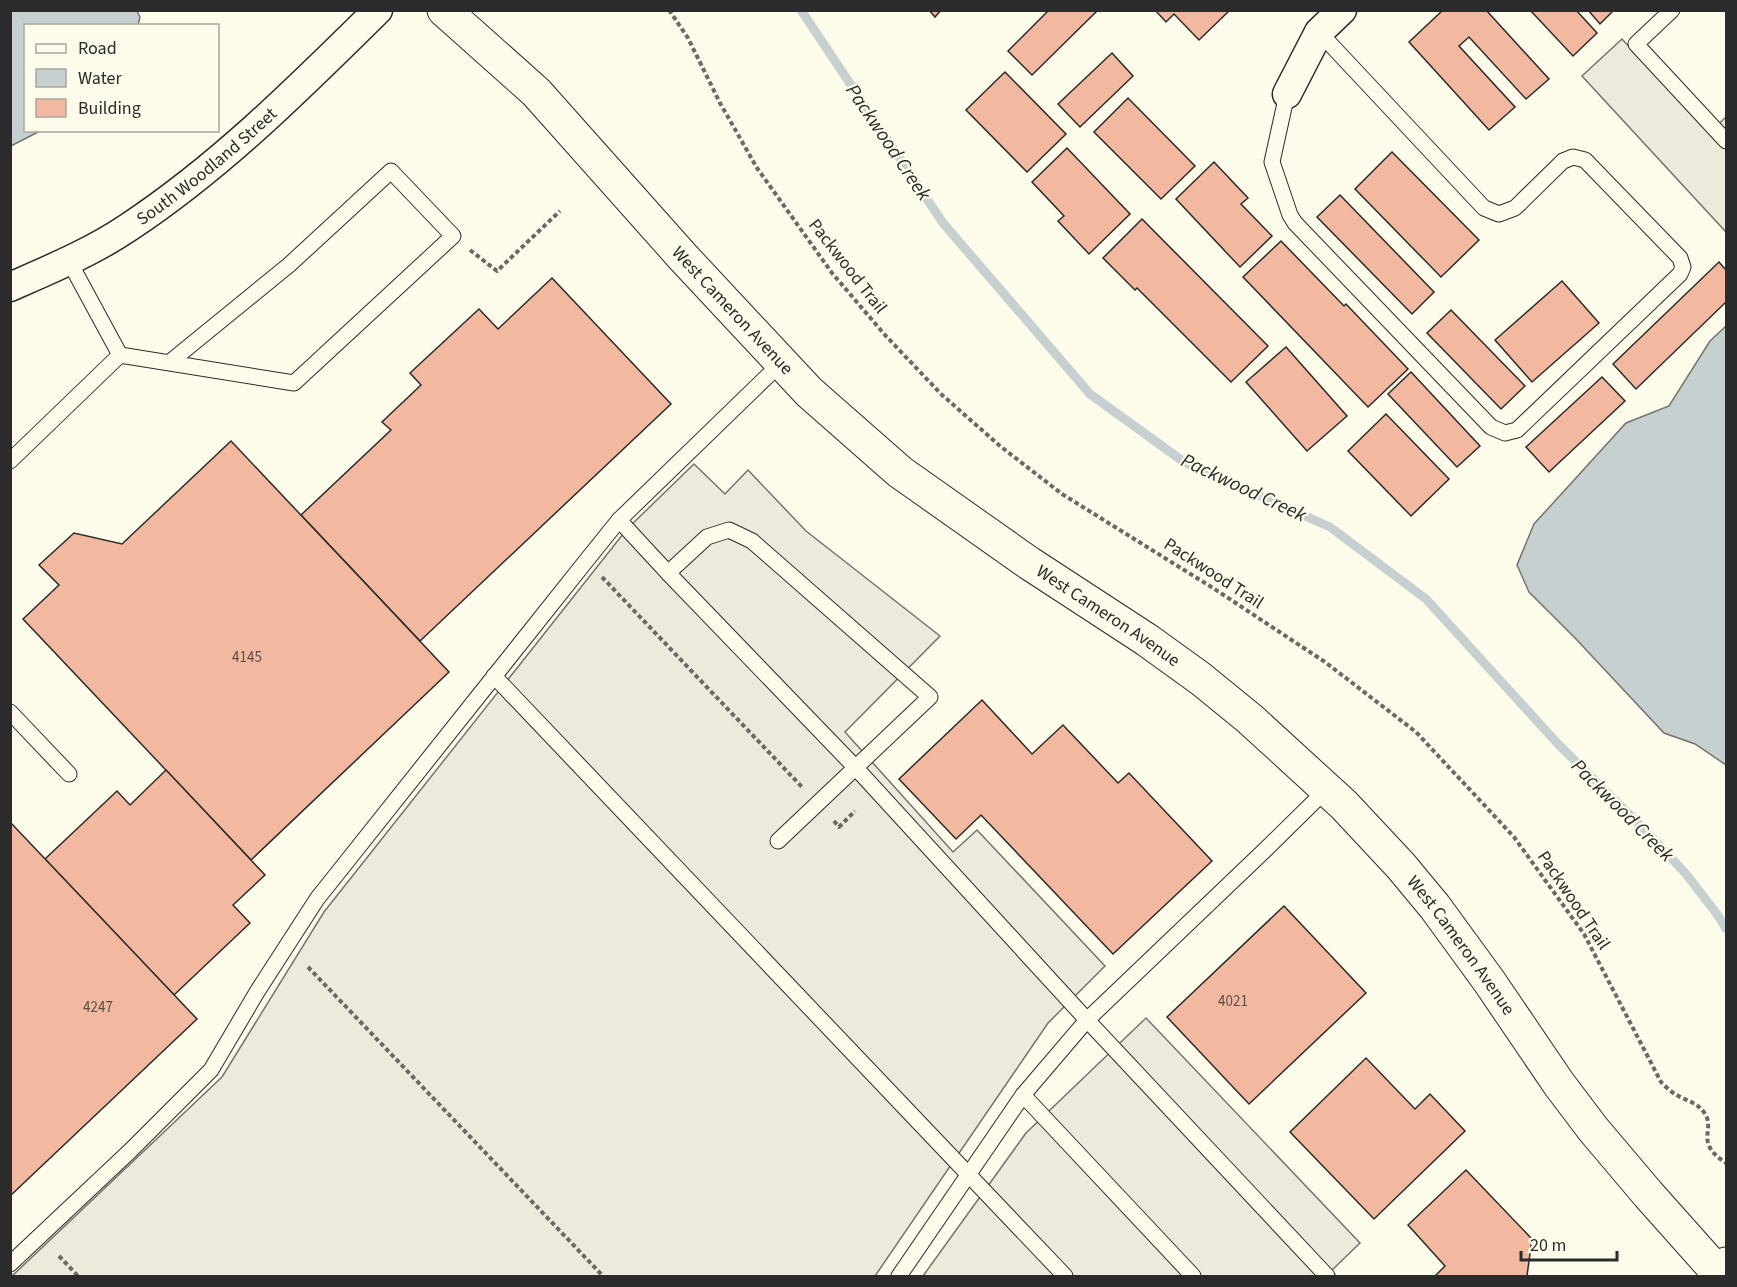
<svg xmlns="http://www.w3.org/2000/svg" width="1737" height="1287" viewBox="0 0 1737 1287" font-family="'Source Sans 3',sans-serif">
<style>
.parking{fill:#eceadb;stroke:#74746e;stroke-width:1.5}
.water{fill:#c7d0d0;stroke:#74746e;stroke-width:1.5}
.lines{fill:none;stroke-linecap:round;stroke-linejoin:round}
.stream{stroke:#c7d0d0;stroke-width:9}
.building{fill:#f2b8a0;stroke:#2b2b2b;stroke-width:1.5}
.service-casing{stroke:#2b2b2b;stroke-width:17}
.minor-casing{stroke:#2b2b2b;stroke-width:31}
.tertiary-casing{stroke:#2b2b2b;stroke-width:35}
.primary-casing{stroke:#2b2b2b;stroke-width:35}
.path{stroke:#6a6964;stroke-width:4;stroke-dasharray:4.5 3;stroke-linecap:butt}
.service{stroke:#fdfbea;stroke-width:15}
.minor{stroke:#fdfbea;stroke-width:28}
.tertiary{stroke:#fdfbea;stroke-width:33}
.primary{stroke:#fdfbea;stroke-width:33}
.labels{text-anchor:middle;stroke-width:4.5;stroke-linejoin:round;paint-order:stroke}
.number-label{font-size:15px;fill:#5d4e48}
.street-label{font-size:18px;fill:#2b2b2b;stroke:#fdfbea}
.water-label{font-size:20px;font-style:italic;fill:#2b2b2b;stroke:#fdfbea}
</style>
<rect width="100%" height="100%" fill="#fdfbea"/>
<g class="parking">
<path d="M1622 39 1709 133 1726 117V232L1582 76Z"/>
<path d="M694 464 725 494 748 470 806 531 940 636 845 732 953 852 977 830 1105 966 1048 1023 875 1276H12L222 1077 324 912 627 529Z"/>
<path d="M1146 1018 1360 1243 1331 1271 1336 1276H923L1026 1133Z"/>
</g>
<g class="water">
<path d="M11 10 137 11 140 17 138 25 26 26V130L40 131 11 146Z"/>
<path d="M1726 326V765L1695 744 1664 733 1576 639 1529 592 1517 565 1534 524 1626 423 1669 406 1710 341Z"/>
</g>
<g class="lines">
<path class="stream" d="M801 10 943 223 1090 394 1184 462 1330 527 1426 599 1558 744 1647 832 1686 874 1717 914 1726 929"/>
</g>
<g class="building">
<path d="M929 10H941L935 17Z"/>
<path d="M1049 10H1098L1032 75 1008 51Z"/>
<path d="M1155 10H1230L1199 40 1174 14 1166 22Z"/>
<path d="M1443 10H1486L1549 79 1526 99 1469 37 1459 46 1515 107 1489 130 1409 42Z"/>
<path d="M1530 10H1576L1597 33 1573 56Z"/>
<path d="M1588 10H1614L1600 24Z"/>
<path d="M1112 53 1133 76 1080 127 1058 104Z"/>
<path d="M1005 72 1066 134 1027 172 966 110Z"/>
<path d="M1128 98 1195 166 1161 199 1094 132Z"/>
<path d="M1067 148 1130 214 1089 254 1058 221 1064 216 1032 182Z"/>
<path d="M1392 152 1479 240 1441 277 1355 189Z"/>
<path d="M1214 162 1248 198 1241 204 1272 236 1240 267 1176 199Z"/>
<path d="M1340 195 1434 292 1412 314 1317 217Z"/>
<path d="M1142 219 1268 346 1231 382 1137 288 1135 290 1103 258Z"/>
<path d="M1281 241 1344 306 1346 304 1408 369 1368 407 1243 277Z"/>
<path d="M1719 262 1726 270V302L1636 389 1613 364Z"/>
<path d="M552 278 671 404 420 641 301 515 391 430 382 422 421 385 410 373 479 309 498 329Z"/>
<path d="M1562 281 1599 323 1532 382 1495 340Z"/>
<path d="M1451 310 1525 386 1501 409 1427 333Z"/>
<path d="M1286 347 1347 416 1307 451 1246 382Z"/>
<path d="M1411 372 1480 446 1457 467 1388 394Z"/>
<path d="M1602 377 1625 401 1549 472 1526 447Z"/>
<path d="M1386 414 1449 479 1411 516 1348 451Z"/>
<path d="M231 441 449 672 251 860 23 619 59 585 39 565 74 533 122 544Z"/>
<path d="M982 700 1032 754 1063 725 1118 783 1129 773 1212 861 1113 954 981 815 956 839 899 779Z"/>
<path d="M166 770 265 875 233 905 250 923 174 995 45 859 117 791 130 805Z"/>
<path d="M10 822 197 1019 10 1196Z"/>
<path d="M1284 906 1366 993 1249 1104 1167 1017Z"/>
<path d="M1366 1058 1415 1109 1430 1094 1465 1131 1374 1219 1290 1132Z"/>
<path d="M1466 1170 1532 1239 1527 1276H1435L1445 1266 1408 1225Z"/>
</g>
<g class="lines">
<defs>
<g id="service">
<path d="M1672 10 1636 44 1726 141"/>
<path d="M1287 94 1272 162 1290 215 1295 223 1491 427 1505 433 1517 430 1680 274 1683 267 1680 258 1585 160 1573 157 1563 161 1515 208 1499 214 1484 208 1319 32"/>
<path d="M69 261 120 355"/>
<path d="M10 461 120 355 294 383 453 236 391 171 289 265 170 362"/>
<path d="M619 520 668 573 707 537 729 530 752 541 930 697 778 841"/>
<path d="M668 573 855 767 1087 1020 1327 1276"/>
<path d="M494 676 1065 1276"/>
<path d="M10 712 69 774"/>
<path d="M1023 1095 1193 1276"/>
<path d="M10 1264 130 1151 211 1070 257 992 317 899 586 561 619 520 781 363"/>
<path d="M899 1276 1023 1095 1087 1020 1265 850 1327 789"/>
</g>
<g id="minor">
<path d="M1287 94 1319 32 1342 10"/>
<path id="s1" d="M10 287C51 269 92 252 129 227 221 166 299 88 378 10"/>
</g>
<g id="tertiary">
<path id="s2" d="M444 10 536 92 682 256 809 392 900 472 1029 563 1147 640 1201 679 1250 719 1344 805 1401 866 1435 907 1489 981 1559 1084 1593 1129 1648 1194 1721 1276"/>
</g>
<path id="primary" d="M1714 1276 1726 1264"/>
</defs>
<use href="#service" class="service-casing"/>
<use href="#minor" class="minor-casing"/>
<use href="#tertiary" class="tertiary-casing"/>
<use href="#primary" class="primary-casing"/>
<g class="path">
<path d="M669 10 688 38 720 103 757 168 832 273 885 335 941 394 1000 446 1062 494 1213 588 1325 662 1416 732 1514 837 1584 934 1661 1082C1665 1086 1670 1091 1675 1094 1684 1100 1696 1102 1703 1111 1718 1129 1692 1141 1726 1163"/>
<path d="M470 250 497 271 560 211"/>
<path d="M602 577 802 787"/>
<path d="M834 821 839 827 855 811"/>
<path d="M308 967 603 1276"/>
<path d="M59 1256 78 1276"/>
</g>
<use href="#service" class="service"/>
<use href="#minor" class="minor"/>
<use href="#tertiary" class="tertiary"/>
<use href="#primary" class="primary"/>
</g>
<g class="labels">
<g class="number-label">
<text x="247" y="662">4145</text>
<text x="1233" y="1006">4021</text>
<text x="98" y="1012">4247</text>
</g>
<g class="street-label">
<text dy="6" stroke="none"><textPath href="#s1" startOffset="232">South Woodland Street</textPath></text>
<text transform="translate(848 266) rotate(52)" y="6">Packwood Trail</text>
<text dy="6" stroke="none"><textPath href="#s2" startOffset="417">West Cameron Avenue</textPath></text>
<text transform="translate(1214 573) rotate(33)" y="6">Packwood Trail</text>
<text dy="6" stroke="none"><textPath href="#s2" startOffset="903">West Cameron Avenue</textPath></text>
<text transform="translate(1574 900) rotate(56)" y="6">Packwood Trail</text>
<text dy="6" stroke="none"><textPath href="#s2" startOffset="1389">West Cameron Avenue</textPath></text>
</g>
<g class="water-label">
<text transform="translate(889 142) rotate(56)" y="7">Packwood Creek</text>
<text transform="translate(1244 487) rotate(25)" y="7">Packwood Creek</text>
<text transform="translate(1623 810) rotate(45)" y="7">Packwood Creek</text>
</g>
</g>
<rect width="1737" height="1287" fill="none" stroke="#2b2b2b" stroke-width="24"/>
<rect x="24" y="24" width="195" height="108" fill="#fdfbea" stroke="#a9a89e" stroke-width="1.5"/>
<rect x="36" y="44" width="30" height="9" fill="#fdfbea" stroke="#a9a89e" stroke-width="1.5"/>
<text x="78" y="54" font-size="18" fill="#2b2b2b">Road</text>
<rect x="36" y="69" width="30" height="18" fill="#c7d0d0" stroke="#a9a89e" stroke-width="1.5"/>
<text x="78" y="84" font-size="18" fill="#2b2b2b">Water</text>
<rect x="36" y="99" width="30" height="18" fill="#f2b8a0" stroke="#a9a89e" stroke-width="1.5"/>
<text x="78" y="114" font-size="18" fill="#2b2b2b">Building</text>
<path d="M1521 1251v9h96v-9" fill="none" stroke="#2b2b2b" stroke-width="3"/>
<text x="1530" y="1251" font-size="18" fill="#2b2b2b" stroke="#fdfbea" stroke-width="4.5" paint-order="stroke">20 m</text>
</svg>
